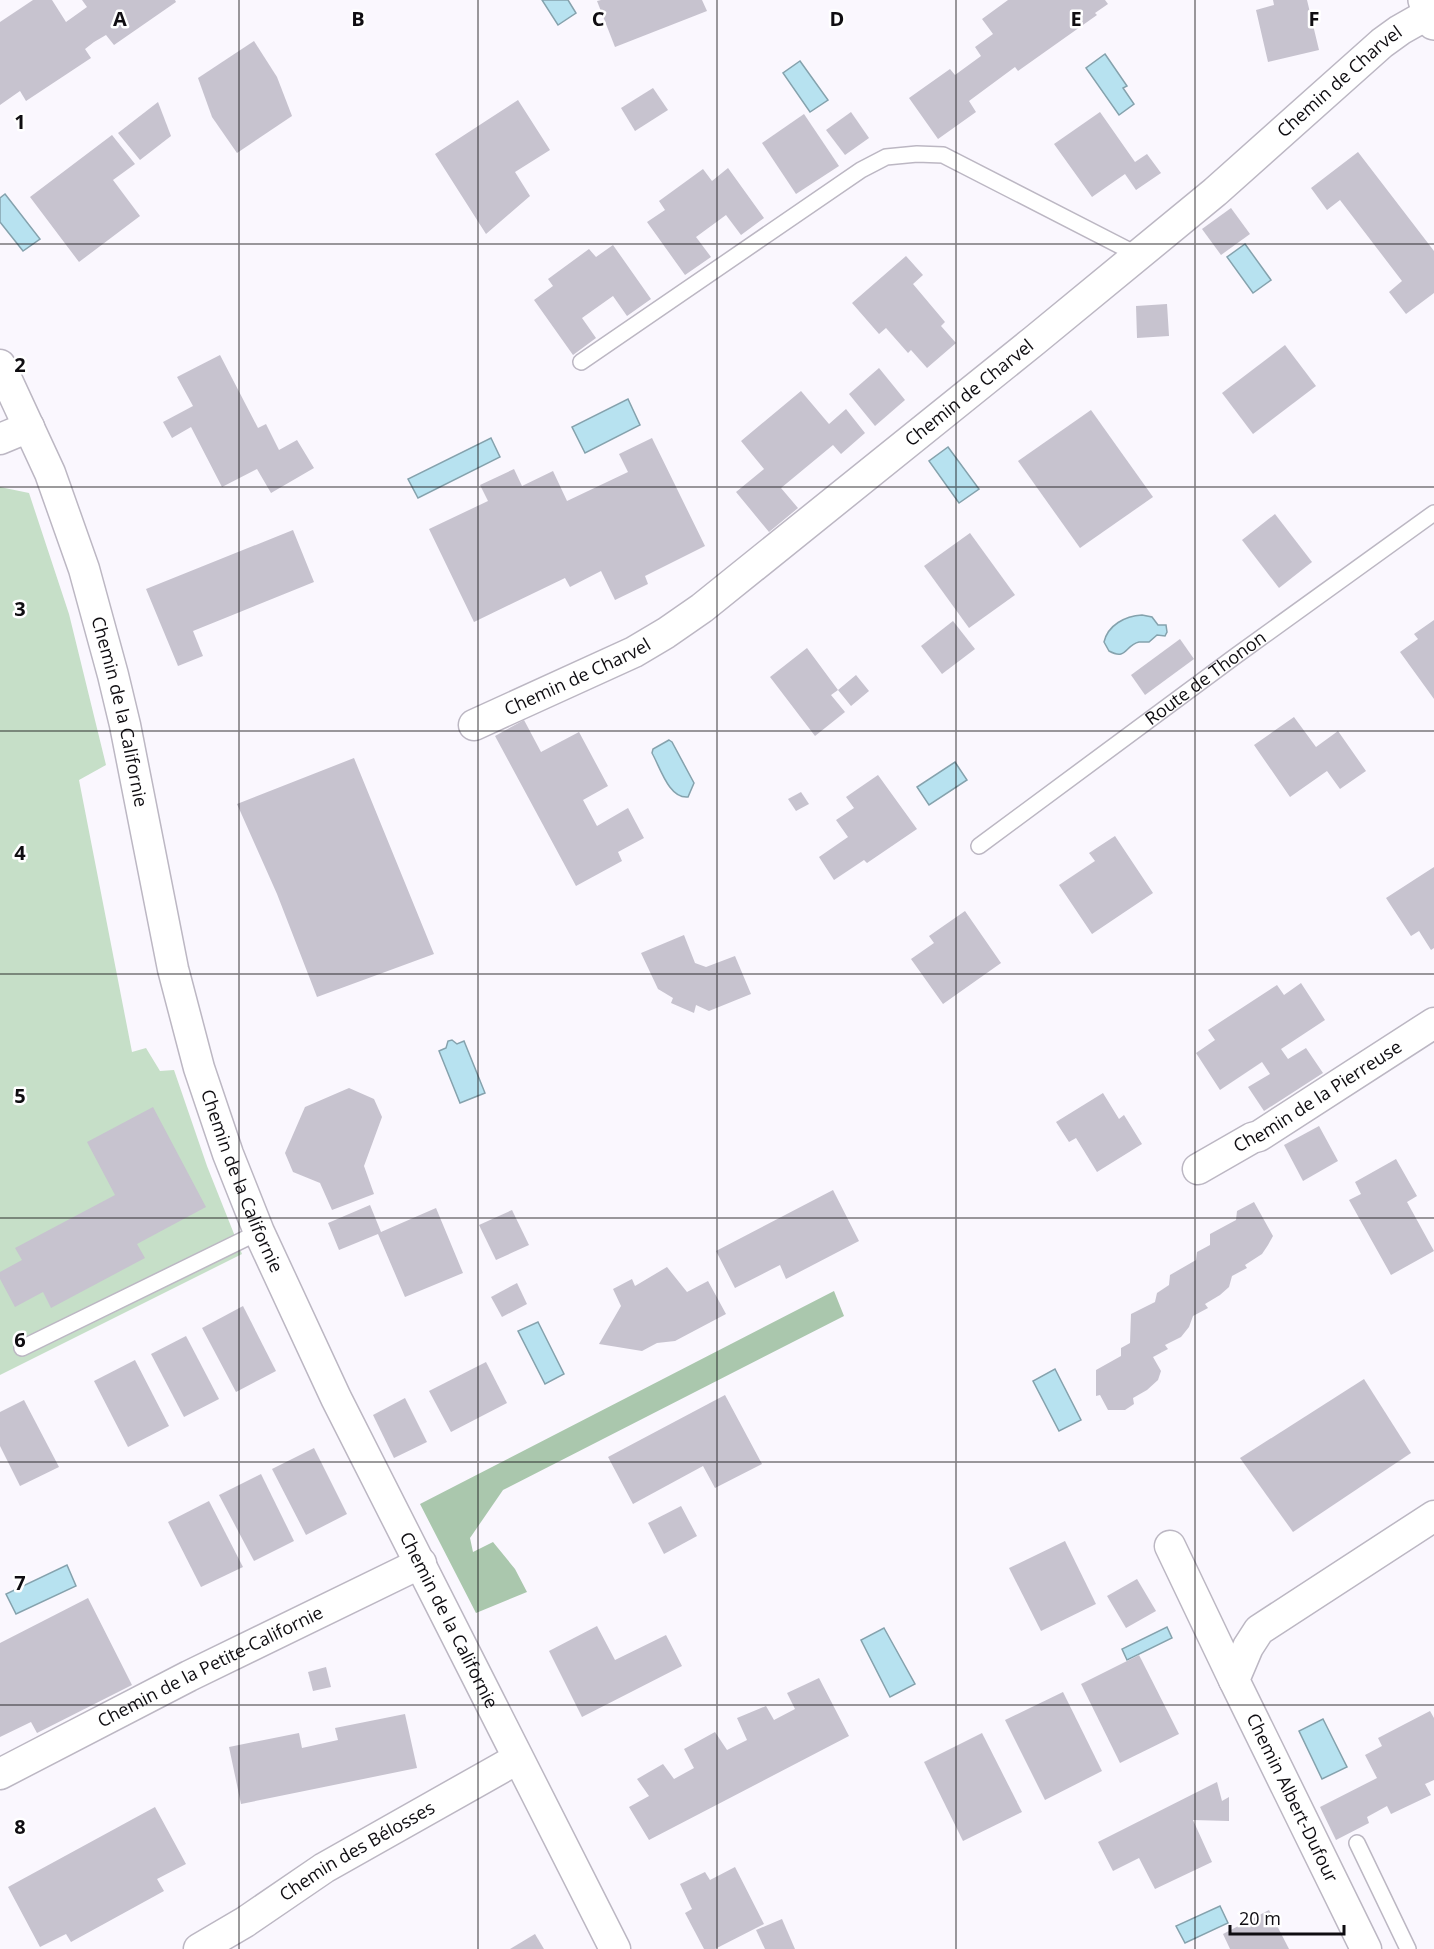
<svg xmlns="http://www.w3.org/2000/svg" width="1434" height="1949" viewBox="0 0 1434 1949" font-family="'Open Sans',sans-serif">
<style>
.green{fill:#c6dfc8}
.forest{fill:#aac7ad}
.water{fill:#b7e2f0;stroke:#85a2ad;stroke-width:1.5}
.building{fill:#c7c3cf}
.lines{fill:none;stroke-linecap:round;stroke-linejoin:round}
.service-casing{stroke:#bcb7c3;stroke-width:18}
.minor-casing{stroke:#bcb7c3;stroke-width:33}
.primary-casing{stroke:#bcb7c3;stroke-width:36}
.service{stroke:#fff;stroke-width:15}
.minor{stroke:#fff;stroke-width:30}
.primary{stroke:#fff;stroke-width:33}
.grid{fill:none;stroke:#0f0d11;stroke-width:1.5;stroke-opacity:0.55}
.labels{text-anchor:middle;stroke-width:5;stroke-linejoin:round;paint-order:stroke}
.street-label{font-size:18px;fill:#0f0d11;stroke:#fff}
.grid-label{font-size:20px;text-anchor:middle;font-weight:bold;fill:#0f0d11;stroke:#fff;stroke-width:5;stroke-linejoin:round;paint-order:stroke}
</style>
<rect width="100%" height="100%" fill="#faf7fe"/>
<path class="green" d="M0 487 29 493 69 614 106 765 79 780 132 1052 146 1048 160 1071 174 1070 207 1166 242 1254 0 1375Z"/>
<path class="forest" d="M834 1291 844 1316 503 1490 470 1538 473 1552 493 1542 515 1569 527 1592 476 1613 420 1504Z"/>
<g class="water">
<path d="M542 0H568L576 13 558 25Z"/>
<path d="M1105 54 1127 86 1123 88 1134 104 1119 115 1086 68Z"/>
<path d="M800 61 828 100 810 112 783 73Z"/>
<path d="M5 194 40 239 23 251 0 222V198Z"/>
<path d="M1245 244 1271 280 1253 293 1227 257Z"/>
<path d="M628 399 640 425 585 453 572 427Z"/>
<path d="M491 438 500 457 418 498 408 479Z"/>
<path d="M948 447 979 489 959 503 929 461Z"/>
<path d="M1142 615 1152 617 1158 625H1166L1167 632 1165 636 1157 635 1149 642C1145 642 1142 642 1139 642 1125 645 1127 661 1109 651L1104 642C1108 625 1125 616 1142 615Z"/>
<path d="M669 740 672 742 694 783 688 797C669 799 660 767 652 753L653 749Z"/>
<path d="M955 762 967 780 929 805 917 787Z"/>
<path d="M452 1040 457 1044 464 1041 485 1093 460 1103 439 1051 446 1048 448 1041Z"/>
<path d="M538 1322 564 1374 545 1384 518 1331Z"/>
<path d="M1055 1369 1081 1420 1059 1431 1033 1381Z"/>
<path d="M67 1565 76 1586 16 1614 6 1594Z"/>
<path d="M1167 1627 1172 1638 1127 1660 1122 1649Z"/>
<path d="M884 1628 915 1684 890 1697 861 1640Z"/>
<path d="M1323 1719 1347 1767 1322 1779 1299 1731Z"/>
<path d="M1220 1906 1228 1923 1185 1943 1176 1926Z"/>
</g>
<g class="building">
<path d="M33 0H52L66 22 87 7 82 0H175L176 2 114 45 106 35 94 42 85 49 91 58 26 101 20 91 0 105V22Z"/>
<path d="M601 0H702L707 11 615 47 597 1Z"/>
<path d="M1008 0H1105L1108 4 1095 13 1097 15 1018 71 1015 67 969 101 976 112 938 139 909 98 950 69 955 75 981 56 975 47 993 34 982 19Z"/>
<path d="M1273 0H1307L1319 50 1268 62 1256 10 1274 5Z"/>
<path d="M254 41 277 77 292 116 237 153 212 117 198 78Z"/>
<path d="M653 88 668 110 635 131 621 108Z"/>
<path d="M518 100 550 150 515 172 530 196 486 234 435 154Z"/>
<path d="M158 102 171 136 140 160 118 133Z"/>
<path d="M851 112 869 138 845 155 826 130Z"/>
<path d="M1100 112 1135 162 1147 154 1161 173 1136 190 1125 174 1092 197 1054 144Z"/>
<path d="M804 114 839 166 796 194 762 143Z"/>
<path d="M112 135 135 164 113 180 140 216 79 262 30 197Z"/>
<path d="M1358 152 1434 251V293L1406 314 1389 292 1402 281 1340 200 1327 210 1311 188Z"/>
<path d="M728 168 764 218 741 235 726 215 696 237 711 257 685 275 647 222 665 210 659 201 703 169 712 181Z"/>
<path d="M1231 208 1250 234 1221 255 1202 229Z"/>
<path d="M613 245 651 299 627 316 613 296 582 318 596 338 573 355 534 300 553 286 548 279 589 249 596 257Z"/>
<path d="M906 256 923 275 913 284 945 322 941 326 956 343 927 368 911 350 908 353 886 328 879 334 852 303Z"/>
<path d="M1167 304 1169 336 1137 338 1136 306Z"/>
<path d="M1285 345 1316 386 1253 434 1222 393Z"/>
<path d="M220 355 258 428 266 424 279 450 297 440 314 468 271 493 257 469 222 487 191 427 172 438 163 422 193 406 177 377Z"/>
<path d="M879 368 905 400 875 426 849 394Z"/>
<path d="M801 391 829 424 846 409 865 433 841 454 833 445 781 488 798 508 769 532 736 492 764 469 741 441Z"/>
<path d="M1091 410 1153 497 1080 548 1018 461Z"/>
<path d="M652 438 705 546 645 576 648 584 615 600 601 571 570 587 565 578 474 622 429 529 488 501 480 485 514 469 522 486 553 471 567 501 628 472 619 454Z"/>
<path d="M1275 514 1312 562 1279 588 1242 540Z"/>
<path d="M293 530 314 582 193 631 203 656 178 666 146 589Z"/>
<path d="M970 533 1015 595 969 628 924 566Z"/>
<path d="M1434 620V699L1400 652 1418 639 1414 634Z"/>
<path d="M953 621 975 649 942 674 921 646Z"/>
<path d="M1180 639 1194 659 1145 695 1131 675Z"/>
<path d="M807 648 838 690 856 675 869 691 851 706 838 690 831 695 845 712 815 736 770 677Z"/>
<path d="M1294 717 1316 747 1338 731 1366 771 1340 789 1327 771 1290 797 1254 745Z"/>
<path d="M524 720 541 752 579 732 608 786 583 800 597 826 628 808 644 838 618 852 622 861 576 886 495 736Z"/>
<path d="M354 758 434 954 317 997 277 894 237 804Z"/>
<path d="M878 775 917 829 867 863 864 860 834 880 819 857 848 837 836 820 854 808 846 797Z"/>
<path d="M801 792 809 804 796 811 788 799Z"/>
<path d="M1115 836 1153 893 1092 934 1059 885 1095 861 1089 853Z"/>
<path d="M1434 867V948L1431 950 1419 931 1411 936 1386 898Z"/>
<path d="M965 911 1001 963 943 1004 911 959 934 943 929 936Z"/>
<path d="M684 935 695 963 706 967 735 956 751 994 709 1011 696 1005 694 1013 671 1003 673 998 658 989 641 953Z"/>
<path d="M1301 983 1325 1020 1281 1049 1288 1059 1306 1048 1323 1073 1264 1111 1248 1087 1270 1074 1262 1062 1220 1090 1196 1053 1215 1040 1208 1030 1277 985 1284 995Z"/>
<path d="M349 1088 374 1099 382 1117 364 1166 374 1194 332 1210 320 1183 293 1172 285 1153 305 1107Z"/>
<path d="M1103 1093 1119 1119 1124 1115 1142 1144 1097 1172 1076 1138 1069 1142 1056 1122Z"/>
<path d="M153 1107 206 1207 137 1244 145 1258 51 1308 43 1292 15 1307 0 1279V1272L22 1260 15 1248 115 1195 87 1142Z"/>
<path d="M1319 1126 1338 1161 1303 1181 1284 1145Z"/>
<path d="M1396 1159 1417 1196 1407 1202 1434 1251 1391 1275 1349 1200 1361 1194 1355 1182Z"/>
<path d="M833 1190 859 1241 786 1279 780 1265 735 1288 716 1251Z"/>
<path d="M1254 1202 1273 1236 1268 1245 1262 1254 1245 1265 1247 1268 1232 1276 1229 1287 1220 1295 1205 1304 1208 1308 1193 1316 1189 1327 1181 1337 1165 1345 1168 1349 1153 1357 1161 1371 1158 1380 1147 1390 1133 1398 1134 1404 1125 1410H1108L1100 1395 1096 1396V1370L1121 1356V1348L1130 1343 1131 1314 1155 1302 1157 1293 1169 1285 1170 1275 1196 1260 1197 1252 1210 1245V1234L1236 1220 1237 1211Z"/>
<path d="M370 1205 381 1232 436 1208 463 1273 405 1297 378 1234 339 1250 328 1223Z"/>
<path d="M512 1210 529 1245 496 1260 479 1225Z"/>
<path d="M667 1267 687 1292 708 1281 726 1314 675 1341 657 1343 642 1351 599 1344 621 1306 613 1289 632 1279 635 1286Z"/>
<path d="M517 1283 527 1304 502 1317 491 1297Z"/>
<path d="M243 1306 276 1371 236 1392 202 1328Z"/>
<path d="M186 1336 219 1399 184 1417 151 1354Z"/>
<path d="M135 1360 169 1426 128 1447 94 1381Z"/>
<path d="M486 1362 507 1403 451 1432 429 1391Z"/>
<path d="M1364 1379 1411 1453 1293 1532 1240 1458Z"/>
<path d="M725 1395 762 1464 715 1488 703 1466 633 1504 608 1457Z"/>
<path d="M405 1398 427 1442 394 1458 373 1415Z"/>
<path d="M24 1400 59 1467 20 1486 0 1446V1412Z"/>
<path d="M314 1448 347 1514 306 1535 272 1469Z"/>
<path d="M261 1474 294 1541 254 1561 219 1495Z"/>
<path d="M209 1501 243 1567 201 1587 168 1522Z"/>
<path d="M681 1506 697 1536 664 1554 648 1523Z"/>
<path d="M1065 1541 1096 1604 1041 1631 1009 1568Z"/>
<path d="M1137 1579 1156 1611 1126 1628 1107 1596Z"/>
<path d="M88 1598 132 1685 37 1733 31 1722 0 1737V1643Z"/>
<path d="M597 1626 615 1660 666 1635 682 1666 582 1717 549 1651Z"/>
<path d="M1139 1655 1179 1734 1120 1763 1081 1684Z"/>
<path d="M326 1667 331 1687 313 1691 308 1672Z"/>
<path d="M819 1678 849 1736 649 1840 629 1807 649 1796 637 1779 663 1764 674 1779 694 1768 684 1749 715 1732 727 1750 747 1740 737 1718 766 1706 774 1720 795 1709 787 1693Z"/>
<path d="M1063 1692 1102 1771 1045 1800 1005 1720Z"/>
<path d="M1430 1711 1434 1718V1780L1425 1784 1431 1795 1391 1814 1387 1806 1367 1817 1369 1823 1336 1840 1320 1807 1377 1778 1365 1755 1382 1746 1378 1738Z"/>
<path d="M405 1714 417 1768 241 1804 229 1747 299 1733 302 1748 338 1740 335 1728Z"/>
<path d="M982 1733 1022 1812 963 1841 924 1762Z"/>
<path d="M1217 1782 1222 1801 1229 1797V1821L1193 1820 1212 1862 1155 1889 1139 1858 1113 1871 1098 1842Z"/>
<path d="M155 1807 186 1864 157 1879 164 1891 71 1942 66 1934 40 1947 8 1887Z"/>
<path d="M735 1867 764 1924 715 1949H704L685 1913 692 1909 680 1884 705 1872 710 1880Z"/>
<path d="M1269 1910 1289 1949H1230L1223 1934Z"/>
<path d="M782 1919 795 1949H765L756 1930Z"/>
<path d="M535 1934 544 1949H510Z"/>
</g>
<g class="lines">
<defs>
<g id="service">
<path d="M581 362 861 170 886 157 917 154 943 155 1138 255"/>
<path id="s1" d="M979 846 1237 655 1434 513"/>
<path d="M22 1348 259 1232"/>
<path d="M1357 1843 1408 1949"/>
</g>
<g id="minor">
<path id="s2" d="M0 365 50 473 84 569 113 675 125 725 173 969 199 1068 228 1154 259 1232 336 1398 615 1949"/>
<path d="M0 439 29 427"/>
<path id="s3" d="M474 725 634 652 666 633 702 608 1035 340 1215 192 1382 43 1400 30 1430 13"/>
<path id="s4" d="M1198 1169 1252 1138 1259 1136 1434 1023"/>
<path d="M1170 1546 1234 1680"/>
<path id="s5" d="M0 1774 189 1676 421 1563"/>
<path id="s6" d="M199 1949 245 1922 324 1868 517 1759"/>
<path d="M1366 1949 1234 1680 1248 1647 1259 1630 1434 1516"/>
</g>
<path id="primary" d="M1425 0 1434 23"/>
</defs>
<use href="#service" class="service-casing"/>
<use href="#minor" class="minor-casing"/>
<use href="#primary" class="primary-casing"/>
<use href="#service" class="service"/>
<use href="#minor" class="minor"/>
<use href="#primary" class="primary"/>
</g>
<path class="grid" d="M239 0V1949M478 0V1949M717 0V1949M956 0V1949M1195 0V1949M0 244H1434M0 487H1434M0 731H1434M0 974H1434M0 1218H1434M0 1462H1434M0 1705H1434"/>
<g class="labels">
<g class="street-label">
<text dy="6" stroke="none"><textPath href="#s3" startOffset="1084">Chemin de Charvel</textPath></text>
<text dy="6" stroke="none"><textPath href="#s3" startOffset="600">Chemin de Charvel</textPath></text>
<text dy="6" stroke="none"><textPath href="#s3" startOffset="114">Chemin de Charvel</textPath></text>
<text dy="6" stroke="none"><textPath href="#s1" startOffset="282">Route de Thonon</textPath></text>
<text dy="6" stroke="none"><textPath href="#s2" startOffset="368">Chemin de la Californie</textPath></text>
<text dy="6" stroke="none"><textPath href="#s4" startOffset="140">Chemin de la Pierreuse</textPath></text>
<text dy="6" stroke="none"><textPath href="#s2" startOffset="854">Chemin de la Californie</textPath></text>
<text dy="6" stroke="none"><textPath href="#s2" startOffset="1340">Chemin de la Californie</textPath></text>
<text dy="6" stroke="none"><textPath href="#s5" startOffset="236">Chemin de la Petite-Californie</textPath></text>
<text transform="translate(1292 1798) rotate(64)" y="6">Chemin Albert-Dufour</text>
<text dy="6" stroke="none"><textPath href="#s6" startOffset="186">Chemin des Bélosses</textPath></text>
</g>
</g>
<g class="grid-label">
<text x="120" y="26">A</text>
<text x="358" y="26">B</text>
<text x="598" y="26">C</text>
<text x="837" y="26">D</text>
<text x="1076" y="26">E</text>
<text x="1314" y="26">F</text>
<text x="20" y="129">1</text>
<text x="20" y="372">2</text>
<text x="20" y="616">3</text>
<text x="20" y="860">4</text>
<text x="20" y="1103">5</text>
<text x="20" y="1347">6</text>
<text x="20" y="1590">7</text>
<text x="20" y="1834">8</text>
</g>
<path d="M1230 1925v9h114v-9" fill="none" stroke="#0f0d11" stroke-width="3"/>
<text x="1239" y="1925" font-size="18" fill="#0f0d11" stroke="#ffffff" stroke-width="4.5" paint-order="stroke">20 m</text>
</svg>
